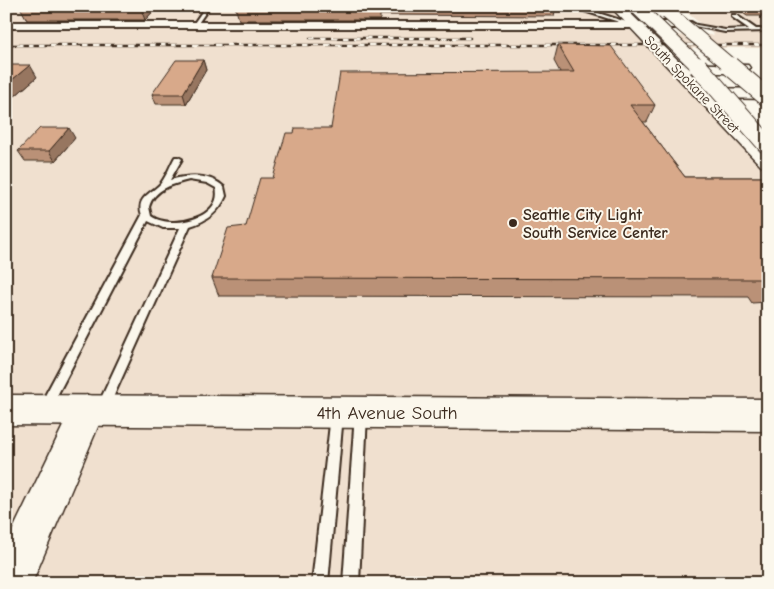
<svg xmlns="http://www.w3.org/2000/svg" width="774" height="589" viewBox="0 0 774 589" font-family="'Comic Neue',sans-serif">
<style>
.built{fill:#f0e0cf}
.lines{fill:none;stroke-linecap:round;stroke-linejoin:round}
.service-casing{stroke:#3b2a1e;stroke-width:4}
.minor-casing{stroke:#3b2a1e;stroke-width:4}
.primary-casing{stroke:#3b2a1e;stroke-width:3}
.motorway-casing{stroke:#3b2a1e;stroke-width:3}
.service{fill:#fbf7ec;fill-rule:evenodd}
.minor{fill:#fbf7ec;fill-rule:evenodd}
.primary{fill:#fbf7ec;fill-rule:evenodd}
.motorway{fill:#fbf7ec;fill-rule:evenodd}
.rail-casing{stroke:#3b2a1e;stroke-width:2.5}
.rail{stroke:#fbf7ec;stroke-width:2;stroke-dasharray:5.5;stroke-linecap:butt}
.motorway-bridge-far1-casing{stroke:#3b2a1e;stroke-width:16;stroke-linecap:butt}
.motorway-bridge-casing{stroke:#3b2a1e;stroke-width:20;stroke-linecap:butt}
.motorway-bridge-far1{stroke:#fbf7ec;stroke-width:14}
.motorway-bridge{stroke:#fbf7ec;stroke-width:18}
.wall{fill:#ba9177;stroke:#3b2a1e}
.shaded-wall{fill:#977661;stroke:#3b2a1e}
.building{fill:#d8a98a;stroke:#3b2a1e}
.poi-dot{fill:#3b2a1e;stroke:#fbf7ec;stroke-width:2}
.labels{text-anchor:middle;stroke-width:4;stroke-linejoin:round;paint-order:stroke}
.far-street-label{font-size:14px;fill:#3b2a1e;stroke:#fbf7ec}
.poi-label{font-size:16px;font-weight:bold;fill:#3b2a1e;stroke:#fbf7ec;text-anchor:start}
.near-street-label{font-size:19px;fill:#3b2a1e;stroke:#fbf7ec}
</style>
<rect width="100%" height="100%" fill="#fbf7ec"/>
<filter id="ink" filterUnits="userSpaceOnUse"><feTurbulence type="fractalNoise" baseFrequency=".02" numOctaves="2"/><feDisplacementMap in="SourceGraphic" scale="10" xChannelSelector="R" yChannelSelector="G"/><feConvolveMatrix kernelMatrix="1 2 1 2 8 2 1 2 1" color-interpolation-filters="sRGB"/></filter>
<g filter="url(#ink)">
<path class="built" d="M6 6H608L636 36 714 35 679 6H768V48H648L768 175V583H6Z"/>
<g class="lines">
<defs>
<g id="service">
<path d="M206 6H210L196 26H192Z"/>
<path d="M568 6H576L636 25 632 26Z"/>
<path d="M732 15H736L756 29H768V31L725 32 689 25 691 24 725 30 749 29 732 17Z"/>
<path d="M175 157H178L182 159 170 180C188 175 209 173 224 187L226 196C219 212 207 221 190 226L107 411 103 413 99 411 97 407 180 228H163L148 221 49 411 45 413 41 411 39 407 41 403 142 215C135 197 153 193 161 183 167 175 170 166 175 157ZM189 180 207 183 216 188C224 217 172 231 151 216L149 207C154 189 173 184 189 180Z"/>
<path d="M361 408 365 410 367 414 359 583H343L355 414 357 410Z"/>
<path d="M337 409 341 411 343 415 328 583H312L331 415 333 411Z"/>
</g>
<path id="minor" d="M6 22H691L696 25 691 28H6Z"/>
<g id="primary">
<path d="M610 6H623L681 63 748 65 750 68 748 71 742 73H690L705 88 768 89V99L716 98 768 150V168L761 166Z"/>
<path d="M6 395 768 399V431L6 425Z"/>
</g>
<path id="motorway" d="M88 395 100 399 105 410 32 583H6V544L76 399Z"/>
</defs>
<use href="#service" class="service-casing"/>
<use href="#minor" class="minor-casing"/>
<use href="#primary" class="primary-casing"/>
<use href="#motorway" class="motorway-casing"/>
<use href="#service" class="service"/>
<use href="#minor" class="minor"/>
<use href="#primary" class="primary"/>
<use href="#motorway" class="motorway"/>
<defs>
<g id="rail">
<path d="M310 38H470"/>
<path d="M6 45H768"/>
</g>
</defs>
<use href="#rail" class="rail-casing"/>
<use href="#rail" class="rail"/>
<defs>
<g id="motorway-bridge-far1">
<path d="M636 6 699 67"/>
<path d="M667 12 732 67"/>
</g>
<g id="motorway-bridge">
<path d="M698 66 768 146"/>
<path d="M730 66 768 98"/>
</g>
</defs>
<use href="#motorway-bridge-far1" class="motorway-bridge-far1-casing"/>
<use href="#motorway-bridge" class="motorway-bridge-casing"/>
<use href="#motorway-bridge-far1" class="motorway-bridge-far1"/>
<use href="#motorway-bridge" class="motorway-bridge"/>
</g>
<g class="wall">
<path d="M6 6H158L145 20H27L20 7H6Z"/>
<path d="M235 6H556L554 16 380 15V20H239Z"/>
<path d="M733 6H768V16H747Z"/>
<path d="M558 45 655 105 647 122H643L685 177H768V302L752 303 748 297 219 296 212 278 246 226 273 178 294 133 331 128 560 72 554 61Z"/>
<path d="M203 60 206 70 186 104H156L152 94Z"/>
<path d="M6 65 37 77 15 96H6Z"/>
<path d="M75 138 55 161H25L18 151Z"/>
</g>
<g class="shaded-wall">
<path d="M140 6H158L145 20Z"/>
<path d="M203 60 206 70 186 104 183 94Z"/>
<path d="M30 65 37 77 15 96 7 84Z"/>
<path d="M69 128 75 138 55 161 49 151Z"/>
</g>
<g class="building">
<path d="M558 45 611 46 655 105H630L685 177H768V283L764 279 212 278 228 228 246 226 260 178H273L286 133H294L295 128H331L340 73 574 72Z"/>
<path d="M176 60H203L183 94H152Z"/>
<path d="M6 65H30L7 84H6Z"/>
<path d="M40 128H69L49 151H18Z"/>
</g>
</g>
<circle class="poi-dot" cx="513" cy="223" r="5"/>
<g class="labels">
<g class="far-street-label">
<text transform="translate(692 84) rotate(46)" y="5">South Spokane Street</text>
</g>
<g class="poi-label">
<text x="523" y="220">Seattle City Light<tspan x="523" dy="18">South Service Center</tspan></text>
</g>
<g class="near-street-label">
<text x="387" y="419">4th Avenue South</text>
</g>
</g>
<rect width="774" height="589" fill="none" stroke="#fbf7ec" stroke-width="25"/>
<rect x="12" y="12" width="749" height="564" fill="none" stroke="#3b2a1e" stroke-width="2" filter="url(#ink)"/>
</svg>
